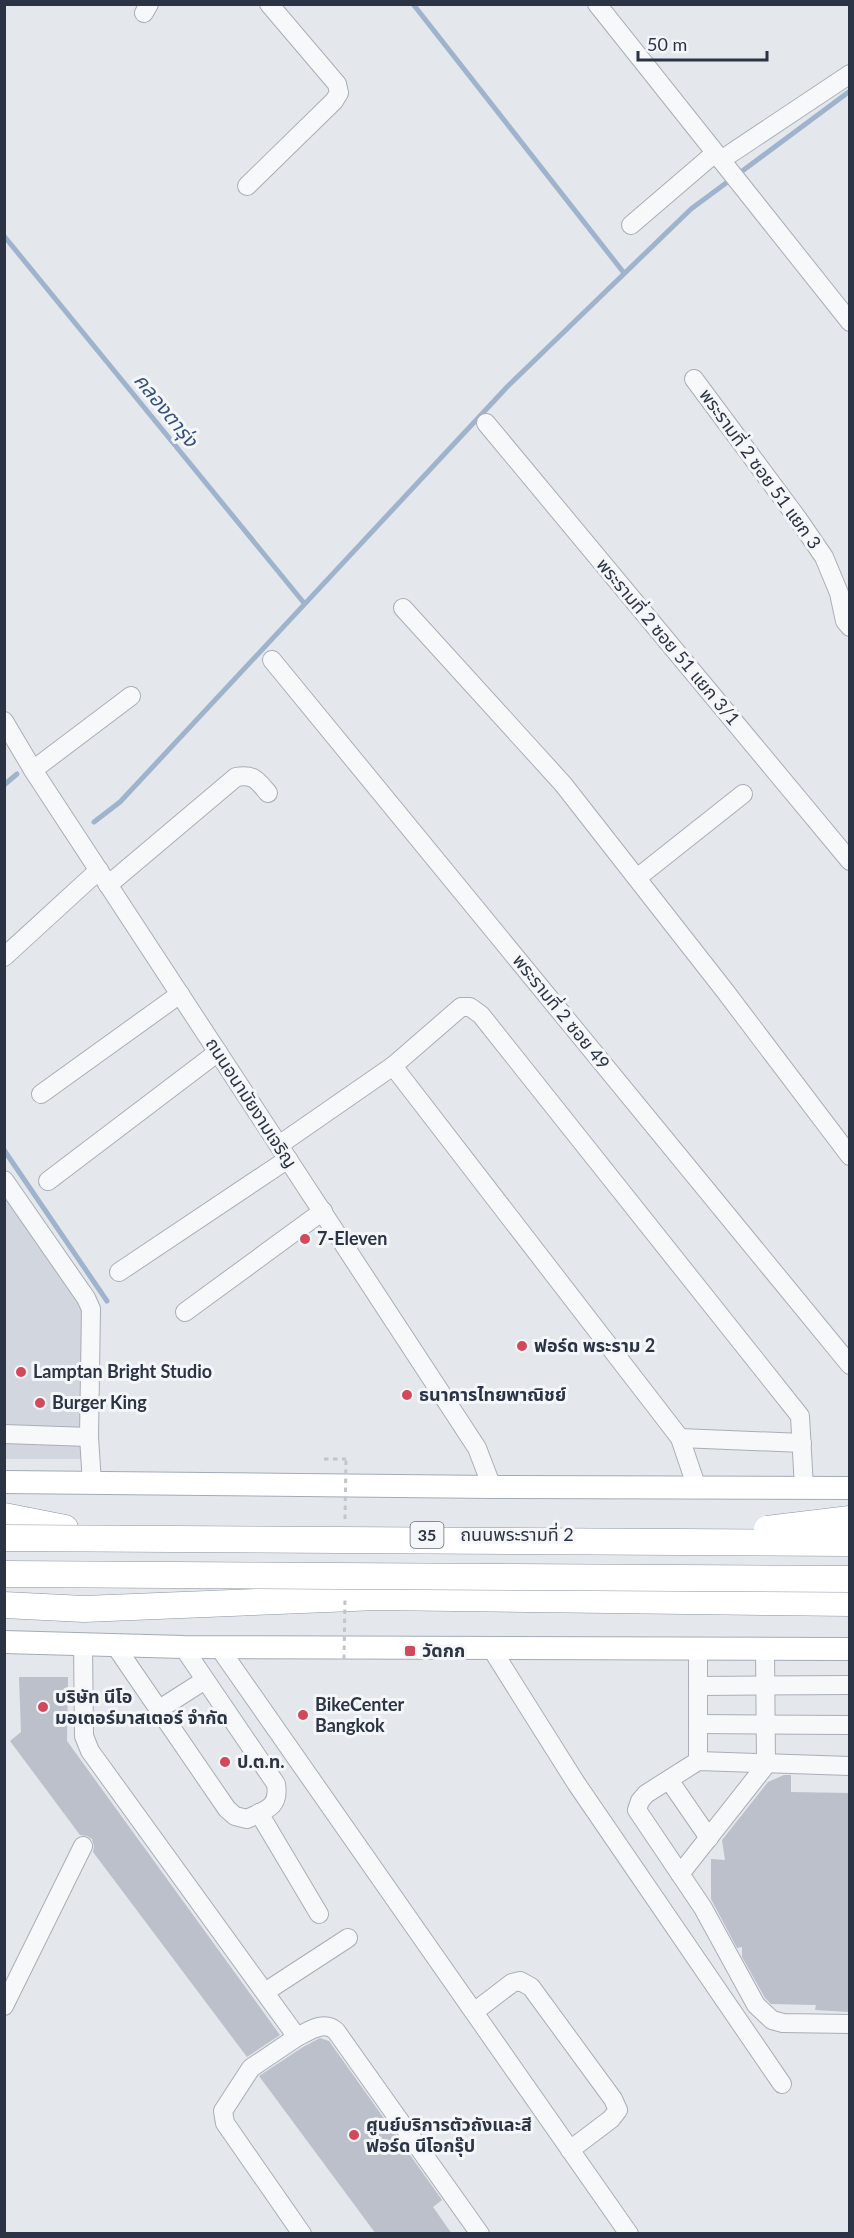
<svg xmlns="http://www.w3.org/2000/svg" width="854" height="2238" viewBox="0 0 854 2238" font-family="Lato,'Noto Sans Thai',sans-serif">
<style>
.built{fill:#d2d6de}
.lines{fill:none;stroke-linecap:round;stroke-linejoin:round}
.stream{stroke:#9fb4cc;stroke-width:5}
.building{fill:#bbc0ca}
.minor-casing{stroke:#a9aeb7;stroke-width:20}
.major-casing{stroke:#a3abb8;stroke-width:24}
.highway-casing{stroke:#8b94a3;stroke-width:27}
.path{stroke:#c2c5cb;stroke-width:3;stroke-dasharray:4.5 4.5;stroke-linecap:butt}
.minor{stroke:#f7f8fa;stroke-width:18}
.major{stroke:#fff;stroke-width:22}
.highway{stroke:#fff;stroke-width:26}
.highway-bridge-casing{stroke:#8b94a3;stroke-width:27;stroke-linecap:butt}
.path-bridge{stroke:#c2c5cb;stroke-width:3;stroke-dasharray:4.5 4.5;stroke-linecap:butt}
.highway-bridge{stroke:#fff;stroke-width:26}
.poi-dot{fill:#d1495b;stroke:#f4f6f9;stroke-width:2}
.labels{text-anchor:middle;stroke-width:6;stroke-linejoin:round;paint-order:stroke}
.shield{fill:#f4f6f9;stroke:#676e7b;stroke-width:1.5}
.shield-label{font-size:16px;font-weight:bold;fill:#2b3445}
.street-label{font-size:18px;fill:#2b3445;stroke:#f4f6f9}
.poi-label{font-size:18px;font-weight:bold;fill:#2b3445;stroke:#f4f6f9;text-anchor:start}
.water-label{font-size:20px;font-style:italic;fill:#34527a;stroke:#f4f6f9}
</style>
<rect width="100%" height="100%" fill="#e4e7ec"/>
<path class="built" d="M4 1187 88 1308 87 1459H5Z"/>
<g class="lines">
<g class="stream">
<path d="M413 4 624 273"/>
<path d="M4 236 304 603"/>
<path d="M4 785 17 774"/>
<path d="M94 822 120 802 507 387 691 209 850 91"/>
<path d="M4 1150 107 1301"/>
</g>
</g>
<g class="building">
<path d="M19 1677H68L67 1741 280 2035 247 2057 93 1852 94 1846 92 1839 87 1836 80 1835 10 1741 21 1732Z"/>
<path d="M784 1775H791V1792L849 1793V2012L815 2010 816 2005 771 2004 765 1998 742 1957V1947L737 1948 711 1899V1859L725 1860 722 1840 768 1782Z"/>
<path d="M320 2038 329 2041 442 2200 433 2207 452 2234H376L259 2076 303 2047Z"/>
</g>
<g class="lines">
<defs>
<g id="minor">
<path d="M597 4 850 322"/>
<path d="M144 13 149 4"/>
<path d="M721 160 850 74"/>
<path d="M247 186 334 101 339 93 337 84 269 4"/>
<path d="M631 225 715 153"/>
<path d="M694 379 798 519 824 557 839 593 845 621 850 627"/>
<path d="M486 423 850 861"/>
<path d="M403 608 563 784 725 991 850 1156"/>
<path d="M272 660 850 1365"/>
<path d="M4 721 33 770 477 1448 492 1487"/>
<path d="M33 770 131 696"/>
<path d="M637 878 743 794"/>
<path d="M108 885 236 777C254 774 257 780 268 793"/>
<path d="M4 957 99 870"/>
<path d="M393 1066 680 1438 697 1488"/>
<path d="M41 1094 180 994"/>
<path d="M279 1145 393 1066 461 1007H470L481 1015 800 1416 804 1488"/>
<path d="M4 1180 86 1298 91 1309 89 1437 92 1483"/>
<path d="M48 1181 218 1052"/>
<path d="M119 1272 288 1159"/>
<path d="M185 1312 323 1211"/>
<path d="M4 1434 89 1437"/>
<path d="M680 1438 802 1443"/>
<path d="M83 1644 84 1736 90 1751 297 2037 251 2068 223 2111 225 2123 302 2234"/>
<path d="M114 1644 227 1809 235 1816 247 1819C265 1810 280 1808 276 1784L183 1647"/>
<path d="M218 1646 629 2234"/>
<path d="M491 1648 576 1783 782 2084"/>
<path d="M698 1649V1761"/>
<path d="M698 1686 850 1685"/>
<path d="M158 1710 205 1680"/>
<path d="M698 1724 850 1725"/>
<path d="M850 1766 698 1761 646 1794 640 1801 637 1810 703 1908 756 2005 772 2020 783 2023 850 2024"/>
<path d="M669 1780 709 1838"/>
<path d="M259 1813 319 1914"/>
<path d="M680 1874 766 1765 765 1649"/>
<path d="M265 1992 348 1938"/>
<path d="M4 2006 83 1846"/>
<path d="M474 2012 512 1983 520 1981 531 1987 613 2099 618 2110 611 2119 570 2150"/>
<path d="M297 2037C309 2031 324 2020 336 2031L480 2234"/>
</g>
<g id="major">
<path d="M4 1482 492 1487 850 1488"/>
<path d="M4 1642 183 1647 850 1649"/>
</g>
<g id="highway">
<path d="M4 1516 65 1528"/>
<path d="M4 1605 84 1609 377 1597 850 1603"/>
</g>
</defs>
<use href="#minor" class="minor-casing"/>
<use href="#major" class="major-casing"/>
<use href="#highway" class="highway-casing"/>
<path class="path" d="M324 1459H346"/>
<use href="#minor" class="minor"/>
<use href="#major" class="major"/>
<use href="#highway" class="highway"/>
<defs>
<g id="highway-bridge">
<path d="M767 1529 850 1519"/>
<path d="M4 1538 850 1543"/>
<path d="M4 1574 850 1579"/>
</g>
</defs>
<use href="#highway-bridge" class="highway-bridge-casing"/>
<g class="path-bridge">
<path d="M345 1519 346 1459"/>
<path d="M344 1659 345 1598"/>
</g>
<use href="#highway-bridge" class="highway-bridge"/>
</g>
<g class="poi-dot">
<circle cx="305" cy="1239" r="6"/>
<circle cx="522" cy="1346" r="6"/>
<circle cx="21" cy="1372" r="6"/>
<circle cx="407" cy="1395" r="6"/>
<circle cx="40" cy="1403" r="6"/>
<rect x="404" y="1645" width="12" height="12" rx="3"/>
<circle cx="43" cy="1707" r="6"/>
<circle cx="303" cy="1715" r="6"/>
<circle cx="225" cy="1762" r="6"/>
<circle cx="354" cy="2135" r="6"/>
</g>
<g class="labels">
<rect class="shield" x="410.5" y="1522" width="33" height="26" rx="4.5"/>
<g class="shield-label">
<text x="427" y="1541">35</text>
</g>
<g class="street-label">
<text transform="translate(760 469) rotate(54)" y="6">พระรามที่ 2 ซอย 51 แยก 3</text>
<text transform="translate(668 642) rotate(50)" y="6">พระรามที่ 2 ซอย 51 แยก 3/1</text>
<text transform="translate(561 1012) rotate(51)" y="6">พระรามที่ 2 ซอย 49</text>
<text transform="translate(251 1103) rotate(57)" y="6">ถนนอนามัยงามเจริญ</text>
<text x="517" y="1541">ถนนพระรามที่ 2</text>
</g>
<g class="poi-label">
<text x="317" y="1245">7-Eleven</text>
<text x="534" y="1352">ฟอร์ด พระราม 2</text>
<text x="33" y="1378">Lamptan Bright Studio</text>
<text x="419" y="1401">ธนาคารไทยพาณิชย์</text>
<text x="52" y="1409">Burger King</text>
<text x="422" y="1657">วัดกก</text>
<text x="55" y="1703">บริษัท นีโอ<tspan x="55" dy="21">มอเตอร์มาสเตอร์ จำกัด</tspan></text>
<text x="315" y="1711">BikeCenter<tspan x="315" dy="21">Bangkok</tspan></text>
<text x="237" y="1768">ป.ต.ท.</text>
<text x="366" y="2131">ศูนย์บริการตัวถังและสี<tspan x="366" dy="21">ฟอร์ด นีโอกรุ๊ป</tspan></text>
</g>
<g class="water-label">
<text transform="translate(166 410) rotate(51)" y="7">คลองตารุ่ง</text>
</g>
</g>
<rect width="854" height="2238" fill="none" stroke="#2b3445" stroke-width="12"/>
<path d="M638 51v9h129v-9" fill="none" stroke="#2b3445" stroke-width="3"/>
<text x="647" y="51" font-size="18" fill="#2b3445" stroke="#f4f6f9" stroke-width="4.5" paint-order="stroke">50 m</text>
</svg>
